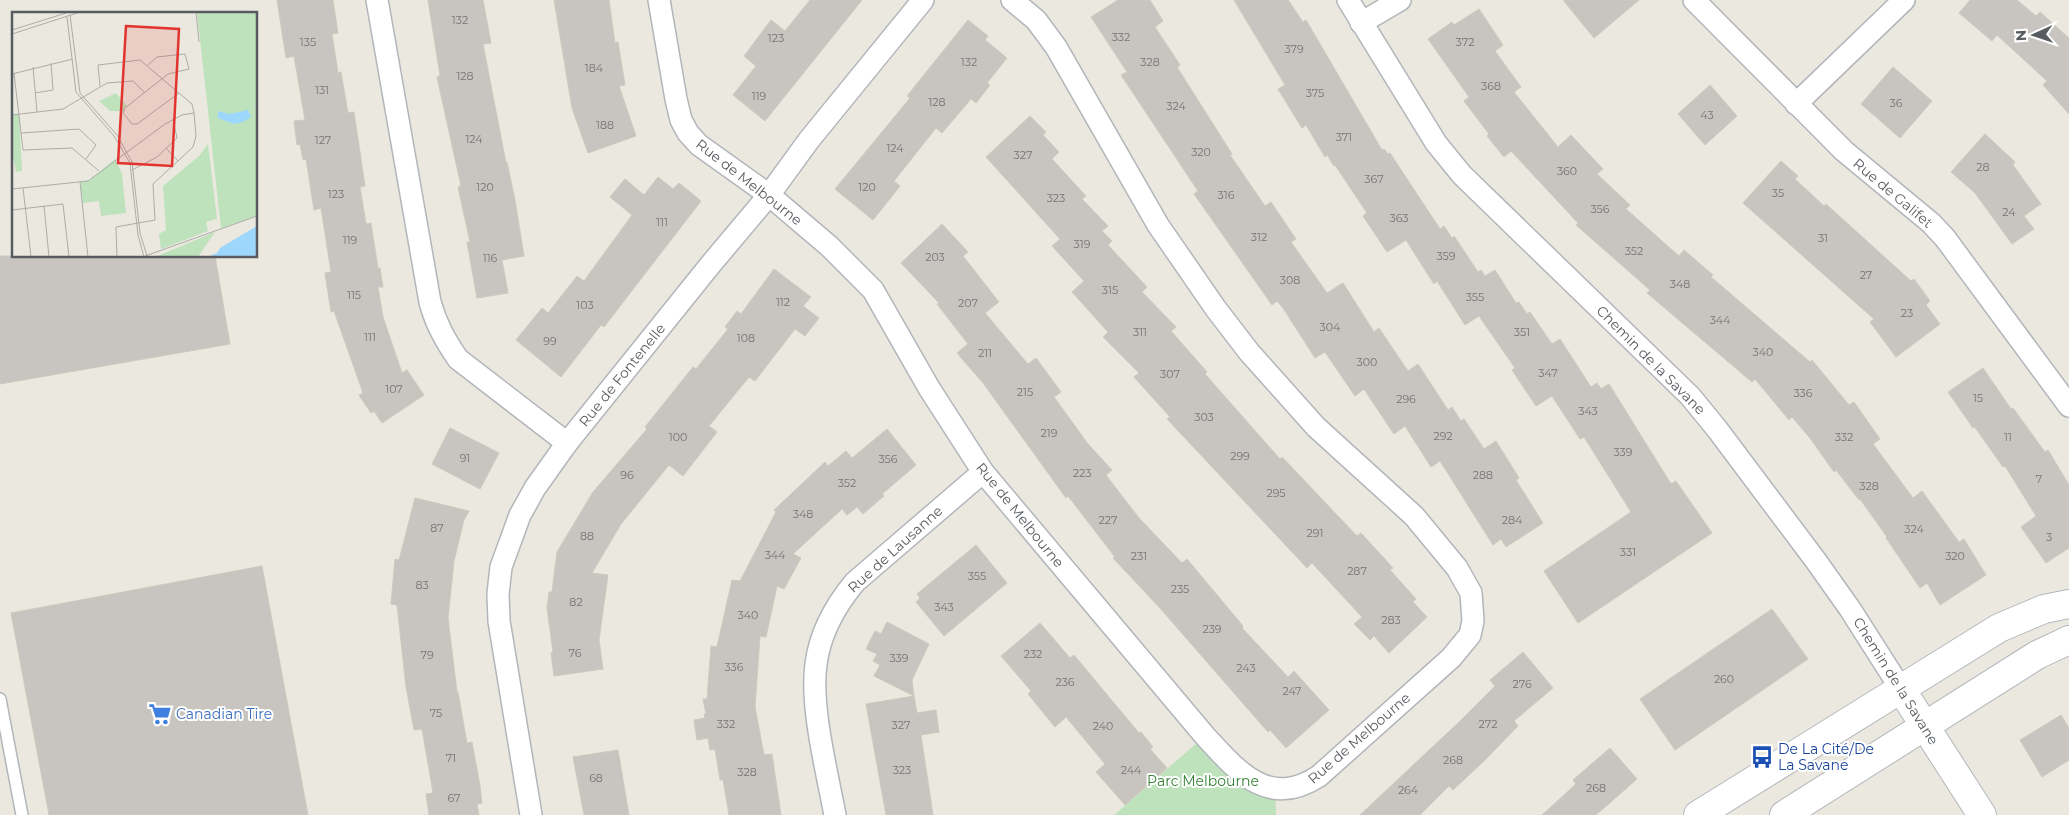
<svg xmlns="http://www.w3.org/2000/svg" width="2069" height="815" viewBox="0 0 2069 815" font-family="Montserrat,sans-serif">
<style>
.green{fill:#bde2bc}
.building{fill:#c8c4bf;stroke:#cfc9be}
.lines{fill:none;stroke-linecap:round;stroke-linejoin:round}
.lane-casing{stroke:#b2b6ba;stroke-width:14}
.street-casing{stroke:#b2b6ba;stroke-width:24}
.secondary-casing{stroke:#b3b7bc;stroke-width:30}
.lane{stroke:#fff;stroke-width:11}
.street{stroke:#fff;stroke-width:21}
.secondary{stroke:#fff;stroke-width:28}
.labels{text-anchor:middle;stroke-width:4;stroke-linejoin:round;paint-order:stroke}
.number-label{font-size:11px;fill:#747678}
.street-label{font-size:14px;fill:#585c60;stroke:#fff}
.shop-label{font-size:14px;fill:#366cbe;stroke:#fff;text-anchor:start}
.transit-label{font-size:14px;fill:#164399;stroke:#fff;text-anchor:start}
.park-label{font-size:14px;fill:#368136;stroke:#fff}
.inset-road{fill:none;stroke:#acaca8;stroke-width:1}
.view{fill:#e2342e;fill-opacity:0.15;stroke:#e2342e;stroke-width:2.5}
.inset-edge{fill:none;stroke:#585c60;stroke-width:2.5}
</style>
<rect width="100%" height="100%" fill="#ebe8df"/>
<path class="green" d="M1205 736 1275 789 1276 815H1114Z"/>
<g class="building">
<path d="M277 0H333L338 33 332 34 338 73 341 72 348 113 354 112 365 186 360 187 366 224 371 223 378 268H380L383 287H378L383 317 402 373 407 370 424 395 382 423 374 411 371 413 359 395 363 393 334 311 331 312 325 273 331 272 321 208 314 210 306 159 303 160 300 144 297 145 294 121 305 120 294 56 286 58Z"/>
<path d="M428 0H483L491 43 483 44 506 163 507 162 515 200 524 256 502 260 508 293 477 298 467 242H470L458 187 461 186 437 77 440 76Z"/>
<path d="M554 0H609L615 43 618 42 625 85 619 86 636 136 588 153 572 108Z"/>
<path d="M810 0H862L765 121 733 95 756 66 744 56 771 20 785 31Z"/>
<path d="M1118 0H1150L1163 21 1155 27 1180 65 1177 67 1232 154 1230 155 1265 206 1271 202 1296 239 1291 242 1327 293 1343 283 1374 332 1379 328 1408 371 1418 364 1448 410 1452 407 1461 421 1464 419 1484 449 1496 441 1519 478 1516 480 1543 523 1506 547 1501 539 1493 545 1440 461 1431 467 1405 426 1394 434 1364 389 1355 396 1325 352 1315 358 1283 308 1277 301 1272 305 1194 194 1198 191 1121 75 1127 72 1091 17Z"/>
<path d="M1234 0H1288L1303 22 1306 20 1382 150 1384 149 1388 154 1390 153 1440 229 1444 226 1452 238 1454 236 1478 272 1481 270 1485 276 1495 270 1516 303 1519 302 1527 314 1530 312 1552 344 1560 339 1591 387 1597 383 1601 389 1609 384 1671 484 1676 481 1712 533 1578 623 1544 571 1631 512 1584 437 1580 439 1552 396 1536 406 1512 370 1515 368 1479 316 1465 325 1437 281 1434 284 1406 240 1387 252 1363 216 1367 213 1335 165 1334 166 1327 155 1325 157 1306 125 1302 128 1278 89 1285 85Z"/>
<path d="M1563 0H1639L1594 38Z"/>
<path d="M1970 0H2017L2036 16 2040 12 2069 38V114L2043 85 2047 81 1997 35 1992 41 1959 13Z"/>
<path d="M1479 9 1503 45 1495 51 1521 87 1514 92 1558 147 1571 135 1603 169 1597 174 1630 205 1626 209 1679 256 1684 250 1713 275 1711 277 1810 362 1812 360 1849 405 1854 402 1880 439 1873 444 1913 498 1922 491 1959 542 1964 539 1986 575 1940 605 1927 583 1920 588 1886 538 1887 537 1860 499 1859 500 1836 470 1834 472 1810 438 1792 417 1789 420 1755 379 1752 382 1647 293 1650 290 1576 225 1578 223 1511 151 1504 157 1487 136 1489 134 1464 101 1469 97 1428 39 1452 22 1454 25Z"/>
<path d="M968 20 988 36 985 40 1007 58 987 83 990 85 976 103 971 99 942 133 936 128 894 181 900 186 873 220 835 189 910 98 907 96Z"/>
<path d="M1893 67 1932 101 1900 138 1861 104Z"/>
<path d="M1710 85 1737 116 1705 145 1678 114Z"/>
<path d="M1030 116 1046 132 1043 135 1059 152 1052 159 1086 196 1082 199 1108 226 1102 231 1112 241 1108 245 1147 287 1142 292 1176 327 1171 331 1207 372 1205 374 1280 459 1282 457 1357 536 1361 533 1393 568 1390 570 1416 599 1413 602 1427 617 1389 653 1374 636 1370 640 1354 624 1362 617 1312 563 1307 568 1167 419 1170 417 1134 377 1139 373 1103 337 1108 332 1072 292 1084 281 1052 246 1060 239 986 157Z"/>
<path d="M1985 134 2015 162 2013 165 2041 204 2024 216 2034 229 2012 244 1975 193 1951 172Z"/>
<path d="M1781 161 1798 176 1795 179 1824 206 1826 204 1911 281 1914 279 1930 301 1926 305 1940 324 1896 357 1870 322 1874 319 1743 203Z"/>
<path d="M658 177 673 189 679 183 701 201 604 327 601 325 561 377 516 340 542 308 548 313 577 276 584 281 632 215 610 197 625 179 644 195Z"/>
<path d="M942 224 968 252 963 256 999 302 985 313 1028 364 1036 358 1061 392 1054 397 1088 444 1112 470 1106 475 1139 518 1182 563 1187 559 1243 626 1242 628 1288 677 1294 671 1329 710 1286 748 1270 730 1268 732 1159 607 1113 558 1115 557 1068 496 1066 498 983 383 957 353 968 344 937 304 939 303 901 263Z"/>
<path d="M0 256H215L230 344 0 384Z"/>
<path d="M774 269 811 297 803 306 819 318 805 336 795 329 755 381 749 377 709 426 717 432 683 476 669 465 621 524 592 573 608 575 599 640 603 669 554 676 551 653 553 652 547 608 549 592H552L557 552 593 492 647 429 645 427 693 367 696 369 728 329 725 327 737 311 741 314Z"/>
<path d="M1983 368 2011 409 2013 408 2045 452 2048 450 2069 485V548L2046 563 2021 527 2036 516 2005 466 2003 467 1974 426 1973 428 1948 392Z"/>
<path d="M450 428 499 453 480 489 432 464Z"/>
<path d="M887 429 916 465 882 494 884 496 863 514 857 507 847 515 842 509 793 554 801 558 784 589 777 586 766 637 760 636 755 707 764 755 772 754 781 815H729L723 780H720L715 749 710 750 708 738 697 740 694 720 705 718 704 714H706L703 699H707L711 646 717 647 732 580 740 581 776 512 774 510 825 462 828 466 846 451 852 458Z"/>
<path d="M415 498 469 511 464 520 454 561 448 618 457 692H458L467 743 472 742 480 786 482 803 477 804 479 815H429L426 794 433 793 422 729 414 730 406 687 397 605 391 604 395 559 399 560Z"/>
<path d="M976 545 1007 583 944 636 916 602 920 598 917 594Z"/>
<path d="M262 566 308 815H49L11 613Z"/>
<path d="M1772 609 1808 659 1675 750 1640 699Z"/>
<path d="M887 622 929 644 912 680 914 696 874 676 880 665 873 661 877 654 866 649 875 631 881 634Z"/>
<path d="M1040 623 1070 658 1074 655 1139 733 1141 732 1153 747 1150 749 1167 768 1125 805 1096 772 1105 764 1066 717 1055 727 1028 694 1031 691 1001 656Z"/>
<path d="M1523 652 1553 688 1514 721 1518 726 1483 762 1453 790 1449 786 1420 815H1360L1458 723 1495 686 1490 680Z"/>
<path d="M914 696 917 713 936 710 939 732 921 735 933 815H886L866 704Z"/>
<path d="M2061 715 2069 728V760L2042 777 2020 740Z"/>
<path d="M1610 748 1637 779 1596 815H1542L1576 784 1573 780Z"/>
<path d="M618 750 629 815H584L573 757Z"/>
</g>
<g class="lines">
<defs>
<path id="lane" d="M0 699 22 815"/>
<g id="street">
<path d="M377 0 430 302C436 324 445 340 458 359L567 443"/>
<path d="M659 0 676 99 681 120 688 133 699 145 769 195 829 246 873 290 929 388 983 472 1205 736C1238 772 1269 809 1319 776L1451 658 1470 635 1473 621 1471 593 1457 568 1414 516 1316 427 1249 352 1216 309 1158 225 1056 47 1036 20 1012 0"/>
<path d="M1348 0 1436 143 1462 175 1690 396 1717 429 1816 561 1850 609 1901 689"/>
<path d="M1694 0 1844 151 1931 223 1945 238 2069 406"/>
<path d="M1361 23 1400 0"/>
<path d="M1796 104 1904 0"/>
<path d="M531 815 499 621 498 594 501 567 520 515 535 488 567 443 711 264 769 195 809 140 923 0"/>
<path d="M835 815C827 772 810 706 816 664 820 633 835 606 855 582L983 472"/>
</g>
<g id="secondary">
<path d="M1901 689 1982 815"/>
<path d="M1698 815 1999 628 2044 609 2069 604"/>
<path d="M1784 815 2037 655 2069 640"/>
</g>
</defs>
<use href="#lane" class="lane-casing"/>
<use href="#street" class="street-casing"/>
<use href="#secondary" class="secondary-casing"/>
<use href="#lane" class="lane"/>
<use href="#street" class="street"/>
<use href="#secondary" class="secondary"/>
</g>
<defs>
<symbol id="supermarket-bare" viewBox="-9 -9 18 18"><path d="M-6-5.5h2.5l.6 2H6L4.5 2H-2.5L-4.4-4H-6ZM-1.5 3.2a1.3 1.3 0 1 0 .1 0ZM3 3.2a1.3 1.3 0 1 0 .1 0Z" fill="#3f7fe0" stroke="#fff" stroke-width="2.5" paint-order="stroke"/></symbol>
<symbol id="bus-bare" viewBox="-9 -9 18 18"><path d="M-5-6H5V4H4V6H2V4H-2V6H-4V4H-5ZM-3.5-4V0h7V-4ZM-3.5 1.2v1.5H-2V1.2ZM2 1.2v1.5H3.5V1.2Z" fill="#1a4fb4" stroke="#fff" stroke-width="2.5" paint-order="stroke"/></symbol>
</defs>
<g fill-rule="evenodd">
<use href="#supermarket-bare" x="144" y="698" width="32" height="32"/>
<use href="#bus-bare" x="1746" y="741" width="32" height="32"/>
</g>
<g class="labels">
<g class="number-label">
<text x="460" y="24">132</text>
<text x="1121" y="41">332</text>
<text x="776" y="42">123</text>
<text x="308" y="46">135</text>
<text x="1465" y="46">372</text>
<text x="1294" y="53">379</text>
<text x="969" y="66">132</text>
<text x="1150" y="66">328</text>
<text x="594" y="72">184</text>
<text x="465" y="80">128</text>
<text x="1491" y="90">368</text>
<text x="322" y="94">131</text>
<text x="1315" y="97">375</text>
<text x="759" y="100">119</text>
<text x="937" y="106">128</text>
<text x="1896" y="107">36</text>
<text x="1176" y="110">324</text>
<text x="1707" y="119">43</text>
<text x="605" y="129">188</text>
<text x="1344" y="141">371</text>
<text x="474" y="143">124</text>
<text x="323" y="144">127</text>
<text x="895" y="152">124</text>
<text x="1201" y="156">320</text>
<text x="1023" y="159">327</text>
<text x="1983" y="171">28</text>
<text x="1567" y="175">360</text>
<text x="1374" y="183">367</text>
<text x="485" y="191">120</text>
<text x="867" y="191">120</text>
<text x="1778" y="197">35</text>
<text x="336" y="198">123</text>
<text x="1226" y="199">316</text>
<text x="1056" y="202">323</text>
<text x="1600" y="213">356</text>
<text x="2009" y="216">24</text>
<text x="1399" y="222">363</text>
<text x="662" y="226">111</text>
<text x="1259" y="241">312</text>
<text x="1823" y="242">31</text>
<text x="350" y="244">119</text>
<text x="1082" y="248">319</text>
<text x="1634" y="255">352</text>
<text x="1446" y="260">359</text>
<text x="935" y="261">203</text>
<text x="490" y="262">116</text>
<text x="1866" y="279">27</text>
<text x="1290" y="284">308</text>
<text x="1680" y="288">348</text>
<text x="1110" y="294">315</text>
<text x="354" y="299">115</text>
<text x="1475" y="301">355</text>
<text x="783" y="306">112</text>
<text x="968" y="307">207</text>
<text x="585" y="309">103</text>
<text x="1907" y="317">23</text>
<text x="1720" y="324">344</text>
<text x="1330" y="331">304</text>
<text x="1140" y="336">311</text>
<text x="1522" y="336">351</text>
<text x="370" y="341">111</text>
<text x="746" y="342">108</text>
<text x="550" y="345">99</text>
<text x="1763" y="356">340</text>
<text x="985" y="357">211</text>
<text x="1367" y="366">300</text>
<text x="1548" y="377">347</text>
<text x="1170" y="378">307</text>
<text x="394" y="393">107</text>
<text x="1025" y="396">215</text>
<text x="1803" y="397">336</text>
<text x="1978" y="402">15</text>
<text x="1406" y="403">296</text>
<text x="1588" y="415">343</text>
<text x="1204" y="421">303</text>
<text x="1049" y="437">219</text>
<text x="1443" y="440">292</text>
<text x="678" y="441">100</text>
<text x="1844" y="441">332</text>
<text x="2008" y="441">11</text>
<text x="1623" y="456">339</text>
<text x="1240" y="460">299</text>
<text x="465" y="462">91</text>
<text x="888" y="463">356</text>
<text x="1082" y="477">223</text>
<text x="627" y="479">96</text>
<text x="1483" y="479">288</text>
<text x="2039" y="483">7</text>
<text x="847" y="487">352</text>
<text x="1869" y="490">328</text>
<text x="1276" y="497">295</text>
<text x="803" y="518">348</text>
<text x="1108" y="524">227</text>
<text x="1512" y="524">284</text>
<text x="437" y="532">87</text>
<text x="1914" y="533">324</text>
<text x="1315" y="537">291</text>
<text x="587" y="540">88</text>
<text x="2049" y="541">3</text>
<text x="1628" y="556">331</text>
<text x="775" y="559">344</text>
<text x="1139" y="560">231</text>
<text x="1955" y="560">320</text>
<text x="1357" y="575">287</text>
<text x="977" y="580">355</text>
<text x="422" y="589">83</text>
<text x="1180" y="593">235</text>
<text x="576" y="606">82</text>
<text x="944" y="611">343</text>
<text x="748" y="619">340</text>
<text x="1391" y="624">283</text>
<text x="1212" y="633">239</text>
<text x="575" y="657">76</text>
<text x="1033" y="658">232</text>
<text x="427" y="659">79</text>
<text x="899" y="662">339</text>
<text x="734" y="671">336</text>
<text x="1246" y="672">243</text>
<text x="1724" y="683">260</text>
<text x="1065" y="686">236</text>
<text x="1522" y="688">276</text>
<text x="1292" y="695">247</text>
<text x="436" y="717">75</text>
<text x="726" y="728">332</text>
<text x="1488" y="728">272</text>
<text x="901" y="729">327</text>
<text x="1103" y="730">240</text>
<text x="451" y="762">71</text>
<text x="1453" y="764">268</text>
<text x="902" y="774">323</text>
<text x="1131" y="774">244</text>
<text x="747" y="776">328</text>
<text x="596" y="782">68</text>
<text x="1596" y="792">268</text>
<text x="1408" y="794">264</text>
<text x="454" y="802">67</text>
</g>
<g class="street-label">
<text transform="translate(749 182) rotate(38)" y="5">Rue de Melbourne</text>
<text transform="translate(1893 193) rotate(40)" y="5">Rue de Galifet</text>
<text transform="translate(1651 360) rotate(45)" y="5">Chemin de la Savane</text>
<text transform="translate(622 375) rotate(-51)" y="5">Rue de Fontenelle</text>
<text transform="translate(1020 515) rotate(51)" y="5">Rue de Melbourne</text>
<text transform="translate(895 549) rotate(-42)" y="5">Rue de Lausanne</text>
<text transform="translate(1896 681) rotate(58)" y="5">Chemin de la Savane</text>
<text transform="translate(1359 738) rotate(-41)" y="5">Rue de Melbourne</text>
</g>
<g class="shop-label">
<text x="176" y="719">Canadian Tire</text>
</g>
<g class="transit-label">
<text x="1778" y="754">De La Cité/De<tspan x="1778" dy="16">La Savane</tspan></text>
</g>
<g class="park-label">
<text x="1203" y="786">Parc Melbourne</text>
</g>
</g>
<g transform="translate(12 12)">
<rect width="245" height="245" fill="#ebe8df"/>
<path d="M185 0H245V204L209 216ZM104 81 115 94 111 99H98L87 89ZM7 102 10 159 4 160 0 138V103ZM196 132 205 207 194 210 196 219 149 237 147 222 154 218 151 174 187 144ZM103 147 110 162 114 201 89 204 87 189 71 191 68 170 78 168ZM203 220 186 245 145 244 172 233Z" fill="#bde2bc"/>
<path d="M236 98 239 105 231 110 222 112 206 106V99L217 102ZM245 214V245H196L205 241 208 236Z" fill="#9ed7fc"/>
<path class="inset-road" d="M184 0 187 30M58 3 68 81 105 123 120 150 128 221 135 244M55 5 64 80 102 124 118 151 126 223 132 245M0 18 57 0M0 22 68 0M136 53 145 45 173 42 177 57 156 62 113 96 111 101 120 112H125L167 81M21 55 25 100M2 61 11 138 60 136 87 159M0 62 61 47M88 74 86 53 128 48 180 92 182 101 184 124 181 135 141 172 143 208 104 215 105 245M23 81 41 78 39 51M0 103 51 97 95 71 121 69 133 81M9 121 67 117 84 133 74 147M154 136 166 149M120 158 145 145 165 126 161 107M68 170 76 245M11 176 19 245M0 177 76 169 153 112 170 103 182 101M32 194 37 245M0 198 51 192 57 245M133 244 245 204"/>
<path class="view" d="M114 14 167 17 160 154 106 151Z"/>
<rect width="245" height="245" class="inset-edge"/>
</g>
<g transform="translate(2034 35) rotate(267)" stroke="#ffffff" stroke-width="4" paint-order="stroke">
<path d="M0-4L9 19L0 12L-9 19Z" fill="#585c60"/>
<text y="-8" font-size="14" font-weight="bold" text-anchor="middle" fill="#585c60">N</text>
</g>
</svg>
